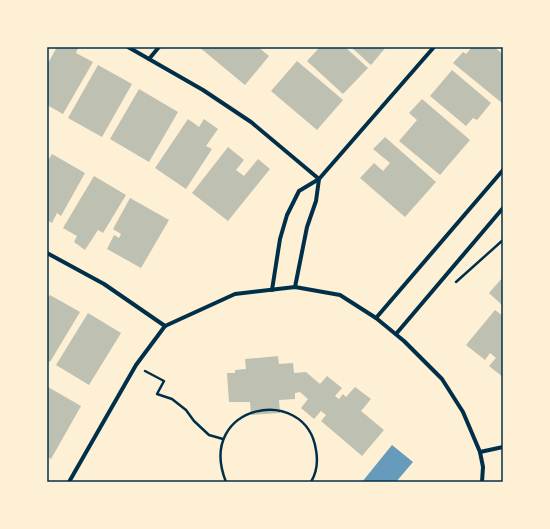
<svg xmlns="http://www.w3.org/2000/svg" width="550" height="529" viewBox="0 0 550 529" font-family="Inter,sans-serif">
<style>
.water{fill:#669bbc}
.building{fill:#bec0b2}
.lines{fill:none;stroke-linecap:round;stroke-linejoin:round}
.path{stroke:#003049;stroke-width:2.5}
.minor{stroke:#003049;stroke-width:4}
.neatline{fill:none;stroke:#003049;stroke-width:1.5}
</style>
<rect width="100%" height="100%" fill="#fdf0d5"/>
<path class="water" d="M392 445 413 462 396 482H362Z"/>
<g class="building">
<path d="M57 47H76L78 48 76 53 93 62 63 114 47 105V65Z"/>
<path d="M199 47H258L269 56 245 85Z"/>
<path d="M320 47H345L368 68 343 94 307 61Z"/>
<path d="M351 47H386L371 65Z"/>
<path d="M472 47H494L503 54V102L502 103 453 63 463 52 466 54Z"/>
<path d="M297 61 343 100 317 130 271 91Z"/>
<path d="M98 65 132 84 102 137 68 118Z"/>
<path d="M452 70 491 103 477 120 473 118 466 126 430 96Z"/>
<path d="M139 89 178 112 149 162 110 139Z"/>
<path d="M422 99 470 140 440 175 399 141 417 120 409 113Z"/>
<path d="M188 119 199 127 204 119 218 129 206 146 212 149 186 189 155 168Z"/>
<path d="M385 137 436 182 405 217 360 178 374 163 383 171 390 163 373 149Z"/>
<path d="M228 147 244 160 236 170 244 176 258 159 270 169 228 221 192 193Z"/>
<path d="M52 154 85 173 61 216 57 213 52 223 47 220V162Z"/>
<path d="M94 176 126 195 103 233 98 230 85 250 74 242 77 236 63 228Z"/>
<path d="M130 198 169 220 141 268 107 249 114 235 119 238 121 234 113 229Z"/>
<path d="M503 277V306L489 293Z"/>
<path d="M50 295 80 312 50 362 47 360V299Z"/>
<path d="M495 310 503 316V377L489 366 496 358 490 353 485 360 466 345Z"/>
<path d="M88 313 121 333 89 385 56 365Z"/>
<path d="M278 356 279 364 293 363 294 373 306 372 320 384 327 376 342 388 335 396 339 399 343 394 346 397 355 387 371 399 361 411 384 430 362 456 321 421 326 415 321 411 314 419 301 408 308 399 300 392 295 393V399L279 400 280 413 251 415 250 402H229L227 373H235V370L246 369 245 359Z"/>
<path d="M48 387 81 406 51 459 47 457Z"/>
</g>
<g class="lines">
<g class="path">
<path d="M456 282 503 240"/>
<path d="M145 371 164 381 157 394 172 399 186 410 194 421 209 435 223 439"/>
<path d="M226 482C195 404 306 383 316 450 318 461 317 472 311 482"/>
</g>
<g class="minor">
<path d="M128 47 203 90 251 122 319 179"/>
<path d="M149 59 159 47"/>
<path d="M47 253 104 284 165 326"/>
<path d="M295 287 307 227 316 201 319 179"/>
<path d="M272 290 280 239 287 215 299 191 319 179 434 47"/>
<path d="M376 318 503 170"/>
<path d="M396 334 503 208"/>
<path d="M480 452 503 447"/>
<path d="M69 482 136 365 165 326 235 294 295 287 340 295 376 318 404 341 442 379 463 412 480 452 483 467 482 482"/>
</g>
</g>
<rect width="550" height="529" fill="none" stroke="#fdf0d5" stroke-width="96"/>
<rect x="48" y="48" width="454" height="433" class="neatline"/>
</svg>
